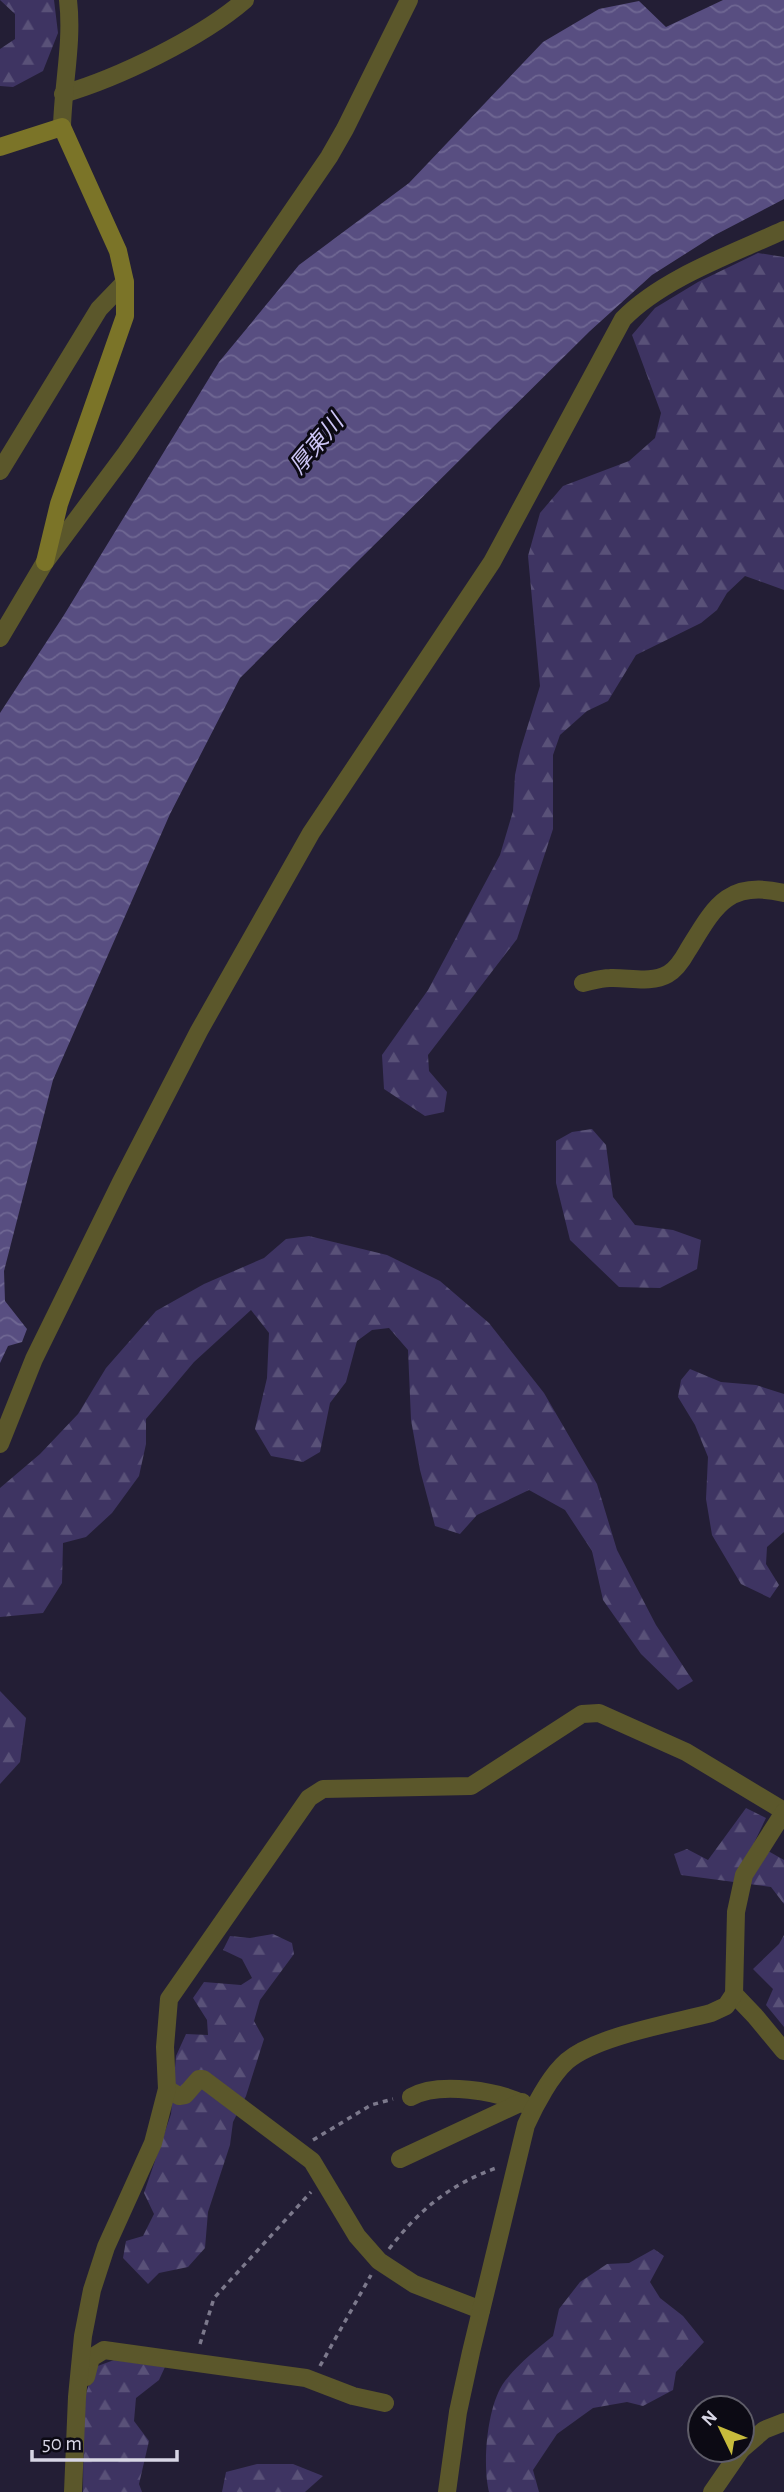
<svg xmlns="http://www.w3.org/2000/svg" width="784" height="2492" viewBox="0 0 784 2492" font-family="'Alegreya Sans','Noto Sans JP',sans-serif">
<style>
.forest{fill:url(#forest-firs)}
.water{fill:url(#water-waves)}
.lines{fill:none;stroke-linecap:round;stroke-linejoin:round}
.path{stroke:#7c798c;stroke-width:3.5;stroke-dasharray:5 5;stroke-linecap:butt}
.street{stroke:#5b572b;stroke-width:18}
.secondary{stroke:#7b7428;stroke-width:18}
.labels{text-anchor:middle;stroke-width:6;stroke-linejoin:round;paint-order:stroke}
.water-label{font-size:23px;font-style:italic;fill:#ccc5f5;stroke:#0c0a14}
</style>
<defs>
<pattern id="forest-firs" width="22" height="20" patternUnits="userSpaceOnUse" patternTransform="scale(1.75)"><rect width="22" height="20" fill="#3e3462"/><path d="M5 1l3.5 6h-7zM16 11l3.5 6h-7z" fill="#595178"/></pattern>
<pattern id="water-waves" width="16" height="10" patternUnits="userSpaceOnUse" patternTransform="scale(1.75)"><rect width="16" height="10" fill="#584e81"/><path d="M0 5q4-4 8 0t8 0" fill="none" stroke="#6f6793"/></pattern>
</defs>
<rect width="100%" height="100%" fill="#231e35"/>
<g class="forest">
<path d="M0 0H54L58 33 43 71 13 87 0 86V49L15 39V14Z"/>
<path d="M758 253 784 257V590L745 576 727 593 717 610 701 623 636 655 608 701 587 711 560 735 553 755V829L517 939 428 1055 429 1071 447 1092 444 1112 425 1116 384 1089 382 1055 428 990 500 855 513 811 515 775 520 751 540 686 528 556 540 513 563 486 629 461 655 438 661 413 632 335 655 308 698 282Z"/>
<path d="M592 1129 606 1145 613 1197 635 1225 673 1230 701 1240 697 1269 660 1288 619 1287 570 1240 556 1183V1141L572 1132Z"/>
<path d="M309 1236 387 1255 440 1281 489 1323 544 1393 597 1484 617 1550 656 1625 693 1681 678 1690 641 1654 603 1600 592 1551 565 1510 529 1490 477 1515 460 1534 435 1526 420 1470 411 1420 408 1350 389 1328 372 1330 357 1341 346 1382 330 1403 320 1452 303 1462 271 1456 255 1429 267 1378 269 1333 251 1310 194 1362 146 1419V1444L139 1476 112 1513 86 1537 63 1543 62 1583 43 1613 0 1617V1488L40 1454 78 1414 106 1368 156 1311 204 1284 264 1258 286 1239Z"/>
<path d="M690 1369 721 1382 756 1385 784 1394V1532L767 1547 766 1564 779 1585 770 1598 741 1584 712 1535 706 1499 708 1457 695 1425 678 1397 681 1380Z"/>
<path d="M0 1691 26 1718 20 1762 0 1784Z"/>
<path d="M746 1808 766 1818 754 1843 784 1860V1904L771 1887 681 1875 674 1854 687 1849 708 1860Z"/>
<path d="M273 1934 292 1943 294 1954 260 2000 254 2021 264 2039 246 2096 233 2122 230 2145 208 2212 205 2248 188 2267 159 2273 148 2284 123 2258 126 2241 143 2236 154 2214 144 2193 171 2114 176 2056 186 2034 208 2035 207 2020 193 1998 204 1982 241 1985 252 1978 242 1959 223 1950 230 1936 250 1938Z"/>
<path d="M784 1935V2027L766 2005 773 1989 753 1969 779 1944Z"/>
<path d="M654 2249 664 2256 650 2282 660 2298 683 2316 704 2342 676 2372 673 2390 643 2406 627 2402 593 2408 557 2434 533 2470 539 2492H489C482 2464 487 2404 505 2381 518 2364 537 2349 553 2336L559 2309 580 2282 607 2264 629 2263Z"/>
<path d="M114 2360 165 2367 159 2380 136 2398 134 2421 149 2441 139 2484 142 2492H83L84 2399 95 2367Z"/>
<path d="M257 2464H293L323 2476 305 2492H222L226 2472Z"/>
</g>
<path class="water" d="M723 0H784V199L715 235 652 275 590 331 240 678 170 814 53 1080 4 1271 5 1301 27 1329 22 1342 8 1346 0 1363V713L64 615 219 362 299 265 409 183 543 42 599 9 639 1 666 27Z"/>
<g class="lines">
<g class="path">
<path d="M313 2140 371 2105 393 2099"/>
<path d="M389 2249C420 2209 450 2184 499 2167"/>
<path d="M200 2344 214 2298 311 2192"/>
<path d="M320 2366 371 2275"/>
</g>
<g class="street">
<path d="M63 94C118 78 201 38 245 0"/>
<path d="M62 127C63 84 73 42 68 0"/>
<path d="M0 471 99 309 125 282"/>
<path d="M0 638 45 562 126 453 329 157 345 129 409 0"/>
<path d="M583 983C592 981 601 978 610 978 628 977 651 984 668 974 677 969 683 959 688 950 714 908 727 879 784 893"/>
<path d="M0 1444 34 1359 121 1182 199 1031 311 833 492 562 623 319C663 278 732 254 784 230"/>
<path d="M734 1994 755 2016 784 2051"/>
<path d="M167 2089 179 2096 185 2095 199 2079H203L312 2161 357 2236 379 2261 414 2284 481 2310"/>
<path d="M411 2097C439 2081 499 2091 526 2105"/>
<path d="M400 2159 522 2102"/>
<path d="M86 2377 91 2358 104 2350 306 2378 353 2396 385 2403"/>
<path d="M742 2449 764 2430 784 2422"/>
<path d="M73 2492 77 2397 83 2336 92 2290 106 2247 153 2143 167 2089 165 2047 169 1999 309 1798 323 1789 471 1786 582 1714 599 1713 686 1752 784 1811"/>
<path d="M447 2492 458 2412 471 2352 526 2125C535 2105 551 2075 567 2061 596 2036 673 2023 711 2013L726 2006 734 1994 736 1912 744 1875 784 1812"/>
<path d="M712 2492 741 2450"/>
</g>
<path class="secondary" d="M0 147 62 127 118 251 125 282V316L59 504 45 562"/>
</g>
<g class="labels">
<g class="water-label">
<text transform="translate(316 444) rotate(-50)" y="8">厚東川</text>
</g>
</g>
<g transform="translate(721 2429) rotate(313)"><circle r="33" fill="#0c0a14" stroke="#5e5c68" stroke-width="2"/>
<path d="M0-5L12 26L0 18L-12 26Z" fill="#c7bb3c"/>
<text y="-10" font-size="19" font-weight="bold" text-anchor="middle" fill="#d8d6e5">N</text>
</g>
<path d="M32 2450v10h145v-10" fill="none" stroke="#d8d6e5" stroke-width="3.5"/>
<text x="42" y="2450" font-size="21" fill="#d8d6e5" stroke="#0c0a14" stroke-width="5" paint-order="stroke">50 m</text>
</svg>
